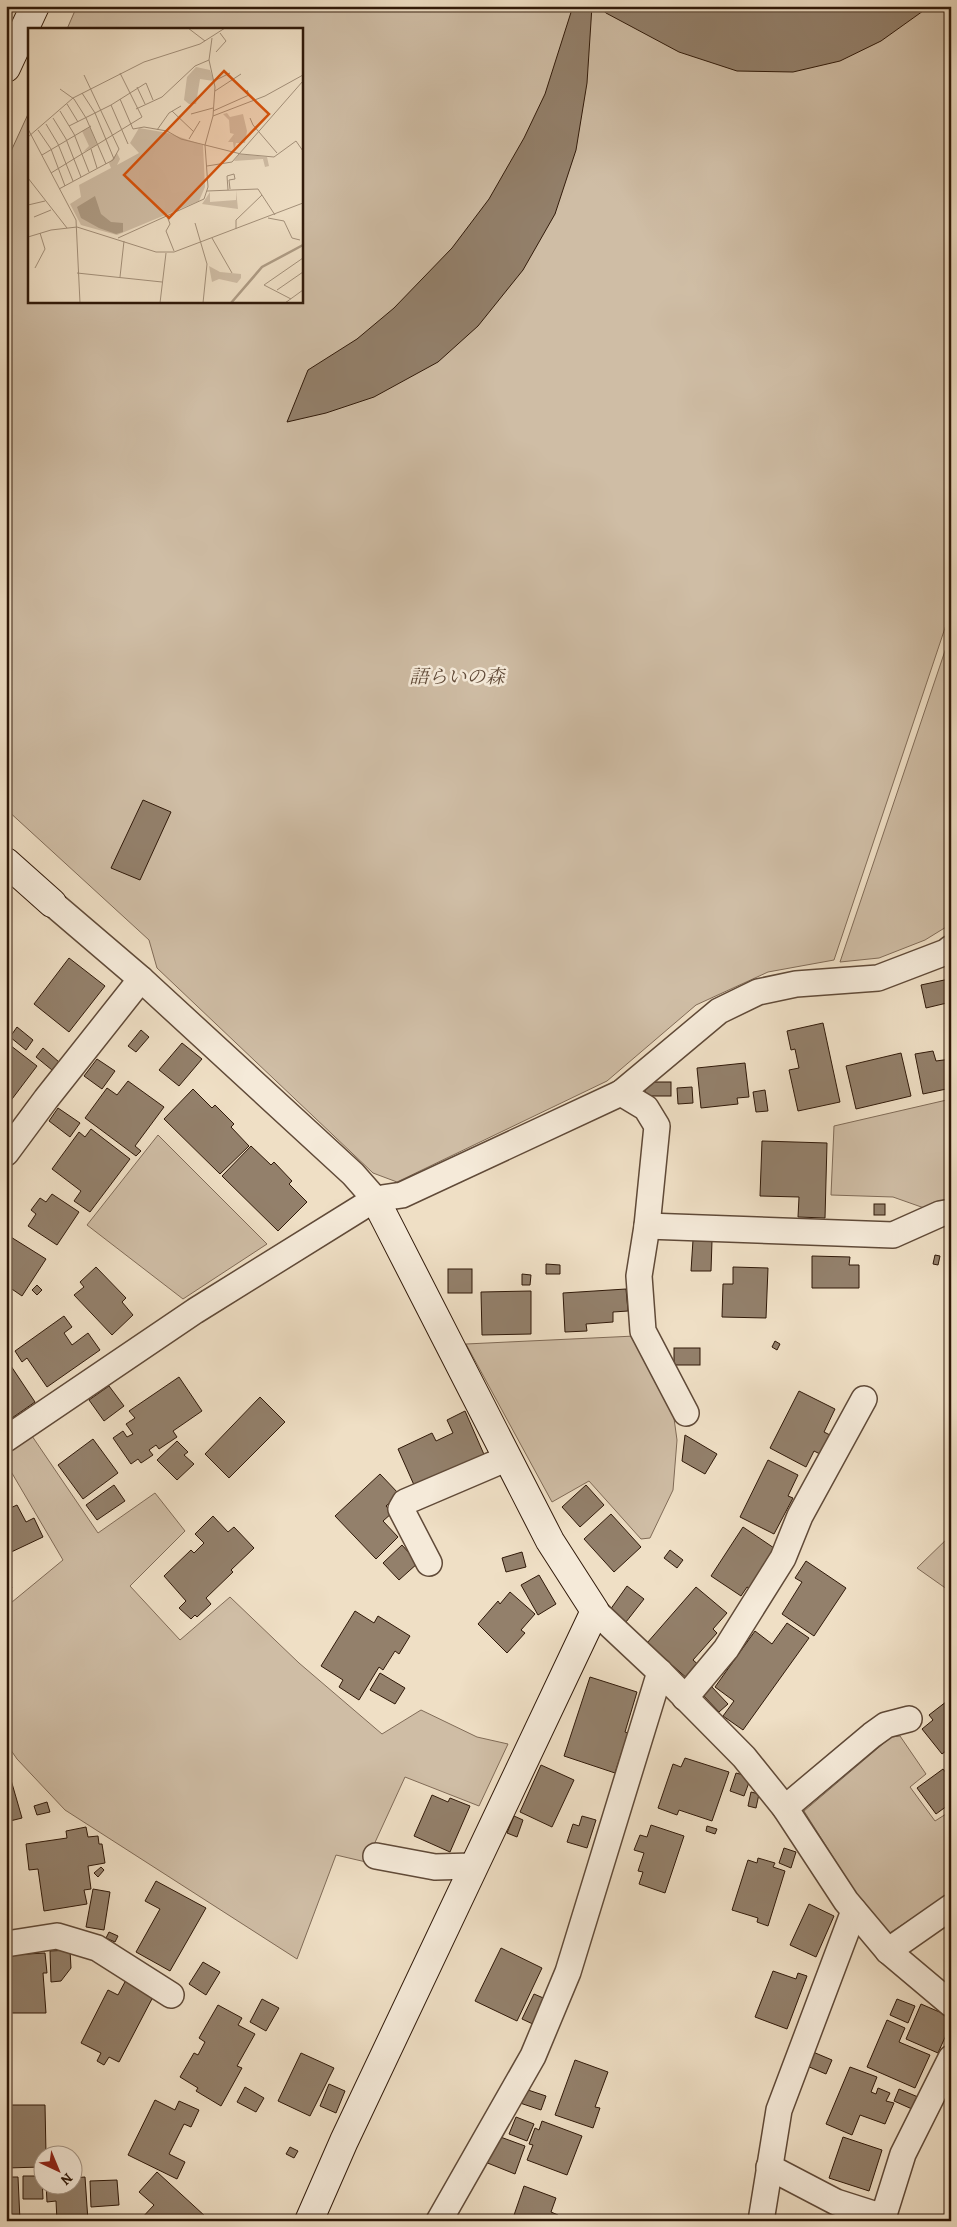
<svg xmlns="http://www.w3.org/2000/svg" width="957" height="2227" viewBox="0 0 957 2227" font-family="Alegreya,'Noto Serif JP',serif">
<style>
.green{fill:#cfbda5;stroke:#806b57}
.building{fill:#93806b;stroke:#301909}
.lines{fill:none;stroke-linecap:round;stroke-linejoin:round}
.street-casing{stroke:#604a38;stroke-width:28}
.secondary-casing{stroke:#301909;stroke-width:30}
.street{stroke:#f5ead9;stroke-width:25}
.secondary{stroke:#f5ead9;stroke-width:28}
.labels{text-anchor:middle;stroke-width:5;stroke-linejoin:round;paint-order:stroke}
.park-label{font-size:19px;font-style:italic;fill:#604a38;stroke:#f5ead9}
.inset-river{fill:none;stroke:#ae9c85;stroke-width:2.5}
.inset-road{fill:none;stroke:#a3907a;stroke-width:1}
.view{fill:#d6530c;fill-opacity:0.15;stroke:#d6530c;stroke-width:2.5}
.inset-edge{fill:none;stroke:#301909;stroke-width:2.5}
</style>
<rect width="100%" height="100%" fill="#efdfc5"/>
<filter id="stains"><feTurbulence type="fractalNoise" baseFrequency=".004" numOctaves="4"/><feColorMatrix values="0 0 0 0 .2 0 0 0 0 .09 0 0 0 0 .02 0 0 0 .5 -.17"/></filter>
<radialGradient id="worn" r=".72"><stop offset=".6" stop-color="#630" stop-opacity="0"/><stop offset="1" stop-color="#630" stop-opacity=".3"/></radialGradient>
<g class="green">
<path d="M77 6H951V610L834 960 768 972 696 1005 607 1081 397 1182 373 1173 157 968 149 940 6 809V162L29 112V301H301V29H67Z"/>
<path d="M951 633V924L925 940 879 958 840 962Z"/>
<path d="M951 1099V1202L927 1209 893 1197 831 1195 834 1126Z"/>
<path d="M158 1135 267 1244 183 1299 87 1225Z"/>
<path d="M635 1336 673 1411 677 1440 673 1490 650 1538 641 1539 589 1481 552 1502 466 1344Z"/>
<path d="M32 1436 98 1533 155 1493 185 1531 130 1586 180 1640 230 1597 299 1663 382 1734 421 1710 477 1737 508 1744 479 1806 405 1777 366 1862 336 1855 297 1959 65 1810 17 1759 6 1743V1607L63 1560 6 1463V1452Z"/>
<path d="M951 1535V1592L917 1568Z"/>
<path d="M900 1736 926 1774 910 1787 935 1821 946 1814 951 1820V1893L888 1934 866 1909 804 1811 891 1737Z"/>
</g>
<g class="building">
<path d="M573 6H592L587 83 576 150 555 214 523 270 478 326 438 362 374 397 326 413 287 422 308 370 357 339 394 308 452 248 489 199 524 138 545 94Z"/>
<path d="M598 6H930L881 41 840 61 793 72 737 71 679 52 606 13Z"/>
<path d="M143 800 171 812 140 880 111 868Z"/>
<path d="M69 958 105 986 69 1032 34 1004Z"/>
<path d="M949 979 951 1002 926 1008 921 985Z"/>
<path d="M823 1023 840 1102 798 1111 789 1070 799 1068 795 1049 791 1050 787 1031Z"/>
<path d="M17 1027 33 1040 26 1050 10 1037Z"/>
<path d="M141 1030 149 1037 136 1052 128 1046Z"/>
<path d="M6 1042 37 1066 6 1107Z"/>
<path d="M182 1043 202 1059 179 1086 159 1070Z"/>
<path d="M43 1048 59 1062 52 1070 36 1057Z"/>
<path d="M933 1051 936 1061 951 1059V1088L923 1094 915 1054Z"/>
<path d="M901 1053 911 1096 856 1109 846 1066Z"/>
<path d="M97 1059 115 1071 102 1089 84 1076Z"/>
<path d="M745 1063 749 1097 737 1098 738 1104 701 1108 697 1068Z"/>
<path d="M128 1081 164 1107 135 1146 141 1151 136 1156 85 1118 107 1088 117 1095Z"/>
<rect x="645" y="1082" width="26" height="14"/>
<path d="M692 1087 693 1103 678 1104 677 1088Z"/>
<path d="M193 1089 212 1108 215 1105 234 1124 231 1127 249 1146 220 1174 164 1119Z"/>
<path d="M765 1090 768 1111 756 1112 753 1092Z"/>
<path d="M58 1108 80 1123 70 1137 49 1121Z"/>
<path d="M91 1129 130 1159 90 1212 74 1201 81 1191 52 1169 79 1132 85 1137Z"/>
<path d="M762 1141 827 1143 825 1218 798 1217 799 1197 760 1196Z"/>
<path d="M251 1146 271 1165 274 1162 292 1181 289 1184 307 1202 278 1231 222 1176Z"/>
<path d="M52 1194 79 1212 57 1245 28 1226 36 1214 31 1210 40 1198 46 1202Z"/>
<rect x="874" y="1204" width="11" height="11"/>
<path d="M6 1234 46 1259 22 1296 6 1285Z"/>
<path d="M693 1240 712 1241 711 1271H691Z"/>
<path d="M935 1255 940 1256 938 1265 933 1264Z"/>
<path d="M812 1256 850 1257 849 1265H859V1288H812Z"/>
<path d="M546 1264 560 1265V1274H546Z"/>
<path d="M96 1267 126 1298 122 1302 133 1315 112 1335 74 1295 84 1287 80 1282Z"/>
<path d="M733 1267 768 1268 766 1318 722 1317 723 1284H733Z"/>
<rect x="448" y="1269" width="24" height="24"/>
<path d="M522 1274 531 1275 530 1285H522Z"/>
<path d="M37 1285 42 1290 37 1295 32 1290Z"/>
<path d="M626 1289 628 1311 613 1312V1322L586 1324 587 1331 565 1332 563 1293Z"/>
<path d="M531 1291V1334L482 1335 481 1292Z"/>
<path d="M64 1316 72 1327 64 1333 72 1345 88 1333 100 1350 47 1387 27 1358 22 1362 15 1351Z"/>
<path d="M775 1341 780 1344 777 1350 772 1347Z"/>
<rect x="674" y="1348" width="26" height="17"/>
<path d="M9 1363 35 1402 12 1418 6 1409V1365Z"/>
<path d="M179 1377 202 1411 173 1431 177 1437 159 1449 156 1445 149 1450 153 1455 141 1463 138 1459 131 1464 113 1438 123 1431 127 1437 133 1434 126 1424 135 1418 129 1411Z"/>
<path d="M109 1386 124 1406 104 1421 89 1400Z"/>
<path d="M799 1391 835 1409 824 1432 832 1436 822 1455 814 1451 806 1467 770 1448Z"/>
<path d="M260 1397 285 1422 229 1478 205 1454Z"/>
<path d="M465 1411 486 1459 468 1467 466 1462 414 1485 398 1449 432 1433 436 1441 453 1433 447 1420Z"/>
<path d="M685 1435 717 1454 705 1474 682 1461Z"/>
<path d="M93 1439 118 1473 83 1499 58 1465Z"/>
<path d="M177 1441 188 1452 184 1455 194 1464 177 1480 157 1460Z"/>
<path d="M768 1460 798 1475 788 1496 793 1498 774 1534 740 1517Z"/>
<path d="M380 1474 399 1494 386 1506 392 1513 383 1521 398 1537 376 1559 335 1516Z"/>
<path d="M114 1485 125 1501 97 1520 86 1505Z"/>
<path d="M586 1485 604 1505 580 1527 562 1507Z"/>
<path d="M17 1505 26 1522 34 1518 43 1537 7 1554 6 1510Z"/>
<path d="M611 1514 641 1547 614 1572 584 1539Z"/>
<path d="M213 1516 228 1532 234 1527 254 1548 231 1570 233 1572 206 1598 211 1604 197 1617 195 1615 191 1619 179 1608 186 1601 164 1576 191 1550 194 1553 204 1543 195 1534Z"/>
<path d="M743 1527 774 1548 762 1567 765 1569 752 1590 747 1587 741 1596 711 1576Z"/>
<path d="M402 1545 418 1563 399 1580 383 1563Z"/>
<path d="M670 1550 683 1560 677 1568 664 1558Z"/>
<path d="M522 1552 526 1567 506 1572 502 1558Z"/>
<path d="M806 1561 846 1588 814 1636 782 1614 802 1582 795 1578Z"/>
<path d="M6 1575 12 1588 6 1591Z"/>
<path d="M539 1575 556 1604 538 1615 521 1585Z"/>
<path d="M627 1586 644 1599 626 1622 610 1610Z"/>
<path d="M696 1587 727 1613 713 1629 717 1633 693 1660 701 1667 689 1680 647 1643Z"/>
<path d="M510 1592 535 1614 521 1630 525 1633 507 1653 478 1624 498 1601 500 1604Z"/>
<path d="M355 1611 374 1623 378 1616 410 1636 399 1654 395 1651 383 1670 379 1667 359 1700 339 1687 343 1680 321 1666Z"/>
<path d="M787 1623 809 1638 743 1730 723 1716 734 1701 715 1687 755 1631 772 1644Z"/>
<path d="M380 1673 405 1688 395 1704 370 1690Z"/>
<path d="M590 1677 637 1692 625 1732 628 1733 615 1773 564 1756Z"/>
<path d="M711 1686 728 1704 719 1712 702 1694Z"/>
<path d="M951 1698V1747L942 1754 922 1729 933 1720 929 1715Z"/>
<path d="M685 1758 729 1772 712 1821 679 1810 677 1815 658 1808 673 1764 681 1767Z"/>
<path d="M541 1765 574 1780 552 1827 520 1812Z"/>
<path d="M943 1769 951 1779V1803L936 1814 917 1788Z"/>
<path d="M736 1773 751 1777 744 1796 730 1791Z"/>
<path d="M11 1780 22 1818 6 1822V1782Z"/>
<path d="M751 1792 759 1794 756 1808 748 1806Z"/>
<path d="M432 1795 448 1802 450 1798 470 1806 450 1852 414 1836Z"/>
<path d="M47 1802 50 1812 37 1815 34 1806Z"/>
<path d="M514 1816 523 1820 517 1837 507 1833Z"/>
<path d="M582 1816 596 1820 587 1848 567 1842 573 1824 579 1826Z"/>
<path d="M651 1825 684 1836 665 1893 639 1884 643 1872 638 1871 644 1853 634 1850 640 1835 647 1837Z"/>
<path d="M707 1826 717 1829 715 1834 706 1831Z"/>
<path d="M86 1827 88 1837 98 1836 99 1844H102L105 1863 88 1866 91 1889 84 1890 87 1904 44 1911 38 1869 29 1870 26 1844 67 1838 66 1831Z"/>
<path d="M784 1848 796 1852 791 1868 779 1863Z"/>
<path d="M758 1858 775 1863 773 1867 785 1871 768 1926 757 1922 758 1918 732 1910 748 1860 757 1863Z"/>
<path d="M101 1867 104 1870 98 1877 94 1873Z"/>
<path d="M156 1881 206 1908 170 1971 136 1952 160 1909 145 1901Z"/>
<path d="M93 1889 110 1892 104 1930 86 1927Z"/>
<path d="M809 1904 834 1916 816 1957 790 1945Z"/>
<path d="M109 1932 118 1936 115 1942 106 1938Z"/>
<path d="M501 1948 542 1968 517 2021 475 2001Z"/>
<path d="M70 1950 71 1968 61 1981 51 1982 50 1951Z"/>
<path d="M45 1953 47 1973H43L46 2013H10L6 1960H11L10 1955Z"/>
<path d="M203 1962 220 1972 206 1995 189 1984Z"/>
<path d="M773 1971 796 1979 798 1973 807 1976 787 2029 755 2017Z"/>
<path d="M126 1980 154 1995 119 2062 109 2057 104 2065 97 2061 101 2053 81 2043 108 1990 118 1995Z"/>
<path d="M534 1994 548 2000 535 2025 522 2019Z"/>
<path d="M262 1999 279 2008 266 2031 250 2022Z"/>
<path d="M897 1999 915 2006 908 2023 890 2015Z"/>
<path d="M921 2004 951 2017V2024L938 2053 906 2039Z"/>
<path d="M218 2005 242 2018 238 2025 255 2034 237 2066 242 2068 221 2106 196 2091 198 2088 180 2077 194 2053 198 2055 205 2042 199 2038Z"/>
<path d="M887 2020 905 2028 899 2042 930 2055 915 2088 867 2067Z"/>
<path d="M813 2052 832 2060 826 2074 807 2066Z"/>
<path d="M301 2053 334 2068 310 2116 278 2101Z"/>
<path d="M575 2060 608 2072 595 2107 600 2108 593 2128 555 2115Z"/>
<path d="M850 2067 877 2077 871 2092 876 2094 878 2088 890 2093 886 2101 894 2103 885 2124 860 2115 852 2135 826 2124Z"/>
<path d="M329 2084 345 2091 336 2113 320 2106Z"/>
<path d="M245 2087 264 2098 256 2112 237 2102Z"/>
<path d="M525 2089 546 2096 541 2110 520 2103Z"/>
<path d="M899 2089 918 2097 912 2109 894 2101Z"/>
<path d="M155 2100 175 2110 179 2101 199 2110 191 2127 184 2124 169 2154 185 2162 177 2179 128 2155Z"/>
<path d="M6 2105H45L46 2154H42V2167L6 2168Z"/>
<path d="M516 2117 534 2124 527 2141 509 2134Z"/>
<path d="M542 2121 582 2136 567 2175 527 2160 533 2145 529 2144 535 2128 539 2130Z"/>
<path d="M495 2135 525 2146 515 2174 485 2162Z"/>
<path d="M843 2137 882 2150 869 2191 829 2178Z"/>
<path d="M290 2147 298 2151 294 2158 286 2154Z"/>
<path d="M6 2172H9V2177H18L20 2221H6Z"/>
<path d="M157 2172 206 2217 203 2221H139L154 2205 139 2192Z"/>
<path d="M23 2176H42L43 2199H23Z"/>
<path d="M85 2177 88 2221H57L56 2201 47 2202 46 2184H72V2178Z"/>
<path d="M117 2180 119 2205 91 2207 90 2181Z"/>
<path d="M524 2186 556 2198 551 2212 558 2215 556 2221H512Z"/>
<path d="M835 2217 859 2221H834Z"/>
</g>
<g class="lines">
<defs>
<g id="street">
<path d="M52 903 141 979 353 1174 375 1199"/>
<path d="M621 1093 646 1108 657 1126 647 1226 639 1276 643 1331 686 1413"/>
<path d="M6 1153 46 1099 141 979"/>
<path d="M647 1226 893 1235 940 1214 951 1212"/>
<path d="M6 1439 195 1311 375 1199 402 1195 621 1093 719 1011 758 992 796 984 878 978 946 952 951 948"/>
<path d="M429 1563 401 1509 405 1502 508 1458"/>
<path d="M595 1611 660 1672 744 1757 785 1808 846 1901 888 1951 951 2004"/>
<path d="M685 1698 726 1649 783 1558 800 1516 864 1399"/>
<path d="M785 1808 872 1735 886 1725 909 1719"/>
<path d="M376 1856 435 1867 473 1866"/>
<path d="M6 1944 57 1936 97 1948 171 1995"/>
<path d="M888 1951 951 1907"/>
<path d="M769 2167 836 2202 883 2217"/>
<path d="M439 2221 533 2056 568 1972 660 1672"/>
<path d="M761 2221 779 2110 854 1911"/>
<path d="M882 2221 903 2154 951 2058"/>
</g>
<g id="secondary">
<path d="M6 68 35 6"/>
<path d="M6 862 52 903"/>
<path d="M309 2221 344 2141 595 1611 550 1541 375 1199"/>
</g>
</defs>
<use href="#street" class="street-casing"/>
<use href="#secondary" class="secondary-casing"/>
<use href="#street" class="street"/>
<use href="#secondary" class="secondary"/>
</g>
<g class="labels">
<g class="park-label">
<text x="457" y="683">語らいの森</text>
</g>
</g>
<g transform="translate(28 28)">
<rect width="275" height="275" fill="#efdfc5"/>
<path d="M168 39 182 42 186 53 172 51 168 76H161L156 72 159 49ZM199 85 202 89 215 86 219 103 217 115H208L206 122 205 114H200L206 106 202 105 201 92 195 86ZM62 99 69 117 55 124 61 118 54 103ZM111 100 140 105 175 117 177 159 171 173 89 207 53 197 42 176 53 169 51 157 83 140 81 135 89 125 92 131 89 137 111 125 102 115ZM211 126 239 129 241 138 237 139 235 131 206 133ZM208 162 210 181 174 176 182 164V174L208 172ZM181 238 192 244 213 246V250L209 255 191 251 184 254Z" fill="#cfbda5"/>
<path d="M67 168 73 186 83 194 95 195V204L88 206 71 200 53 190 49 179Z" fill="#ae9c85"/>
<path class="inset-river" d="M203 275 234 239 275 217"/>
<path class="inset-road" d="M160 0 177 13M188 24 198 13 192 5M186 53 202 45M109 59 117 76M32 61 46 71 58 90 78 136M187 63 213 46M54 65 67 85 86 131M92 71 105 101 116 99 139 103 153 111 213 126 246 129 268 113 275 123M39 76 50 94M83 77 100 116M108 81 134 69 167 38 181 32M32 83 46 106 61 144M144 83 166 104M185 83 221 67 219 62M163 86 185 80M185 88 237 68 275 47M25 90 38 111 53 149M222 90 225 97 249 125M18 96 30 116 45 153M41 98 83 77 118 55 125 72M0 101 48 192 52 275M10 102 23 121 37 158M129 102 141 85 153 78M0 109 45 70 116 34 172 16 197 0M161 111 172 93M63 121 69 140M14 127 63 98M179 138 204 134 275 53M23 145 114 89 92 45M0 150 39 200M31 161 85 132 91 121 56 47M200 162 199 148 206 146 207 151 201 152 202 161M179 163 230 161 247 187M0 177 17 173M139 188 142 196 138 203 146 223M6 189 23 182M240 190 256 193 264 210 272 212M167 195 179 236 175 275M208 201V192L234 167M0 209 23 202 49 199 128 224H146L275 175M90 210 176 171 180 159 177 117 185 88 187 59 181 32 184 10M184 210 204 245M7 240 17 221 12 205M49 245 134 254M92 249 96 213M249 262 275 244M263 271 236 257 275 230M132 275 138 225M257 275 275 262"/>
<path class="view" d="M196 43 241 86 141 190 96 147Z"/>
<rect width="275" height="275" class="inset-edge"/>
</g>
<rect width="957" height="2227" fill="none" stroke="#efdfc5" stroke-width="25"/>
<rect x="8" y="8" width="942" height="2212" fill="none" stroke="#301909" stroke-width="2.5"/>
<rect x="12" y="12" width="932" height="2202" fill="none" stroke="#301909"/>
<g transform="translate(58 2170) rotate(136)"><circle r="24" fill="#f5ead9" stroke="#a69686"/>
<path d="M0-4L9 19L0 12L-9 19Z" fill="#8f2418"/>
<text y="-8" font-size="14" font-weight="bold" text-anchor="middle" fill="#301909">N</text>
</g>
<rect width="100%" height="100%" filter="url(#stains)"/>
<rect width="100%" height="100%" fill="url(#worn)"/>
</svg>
